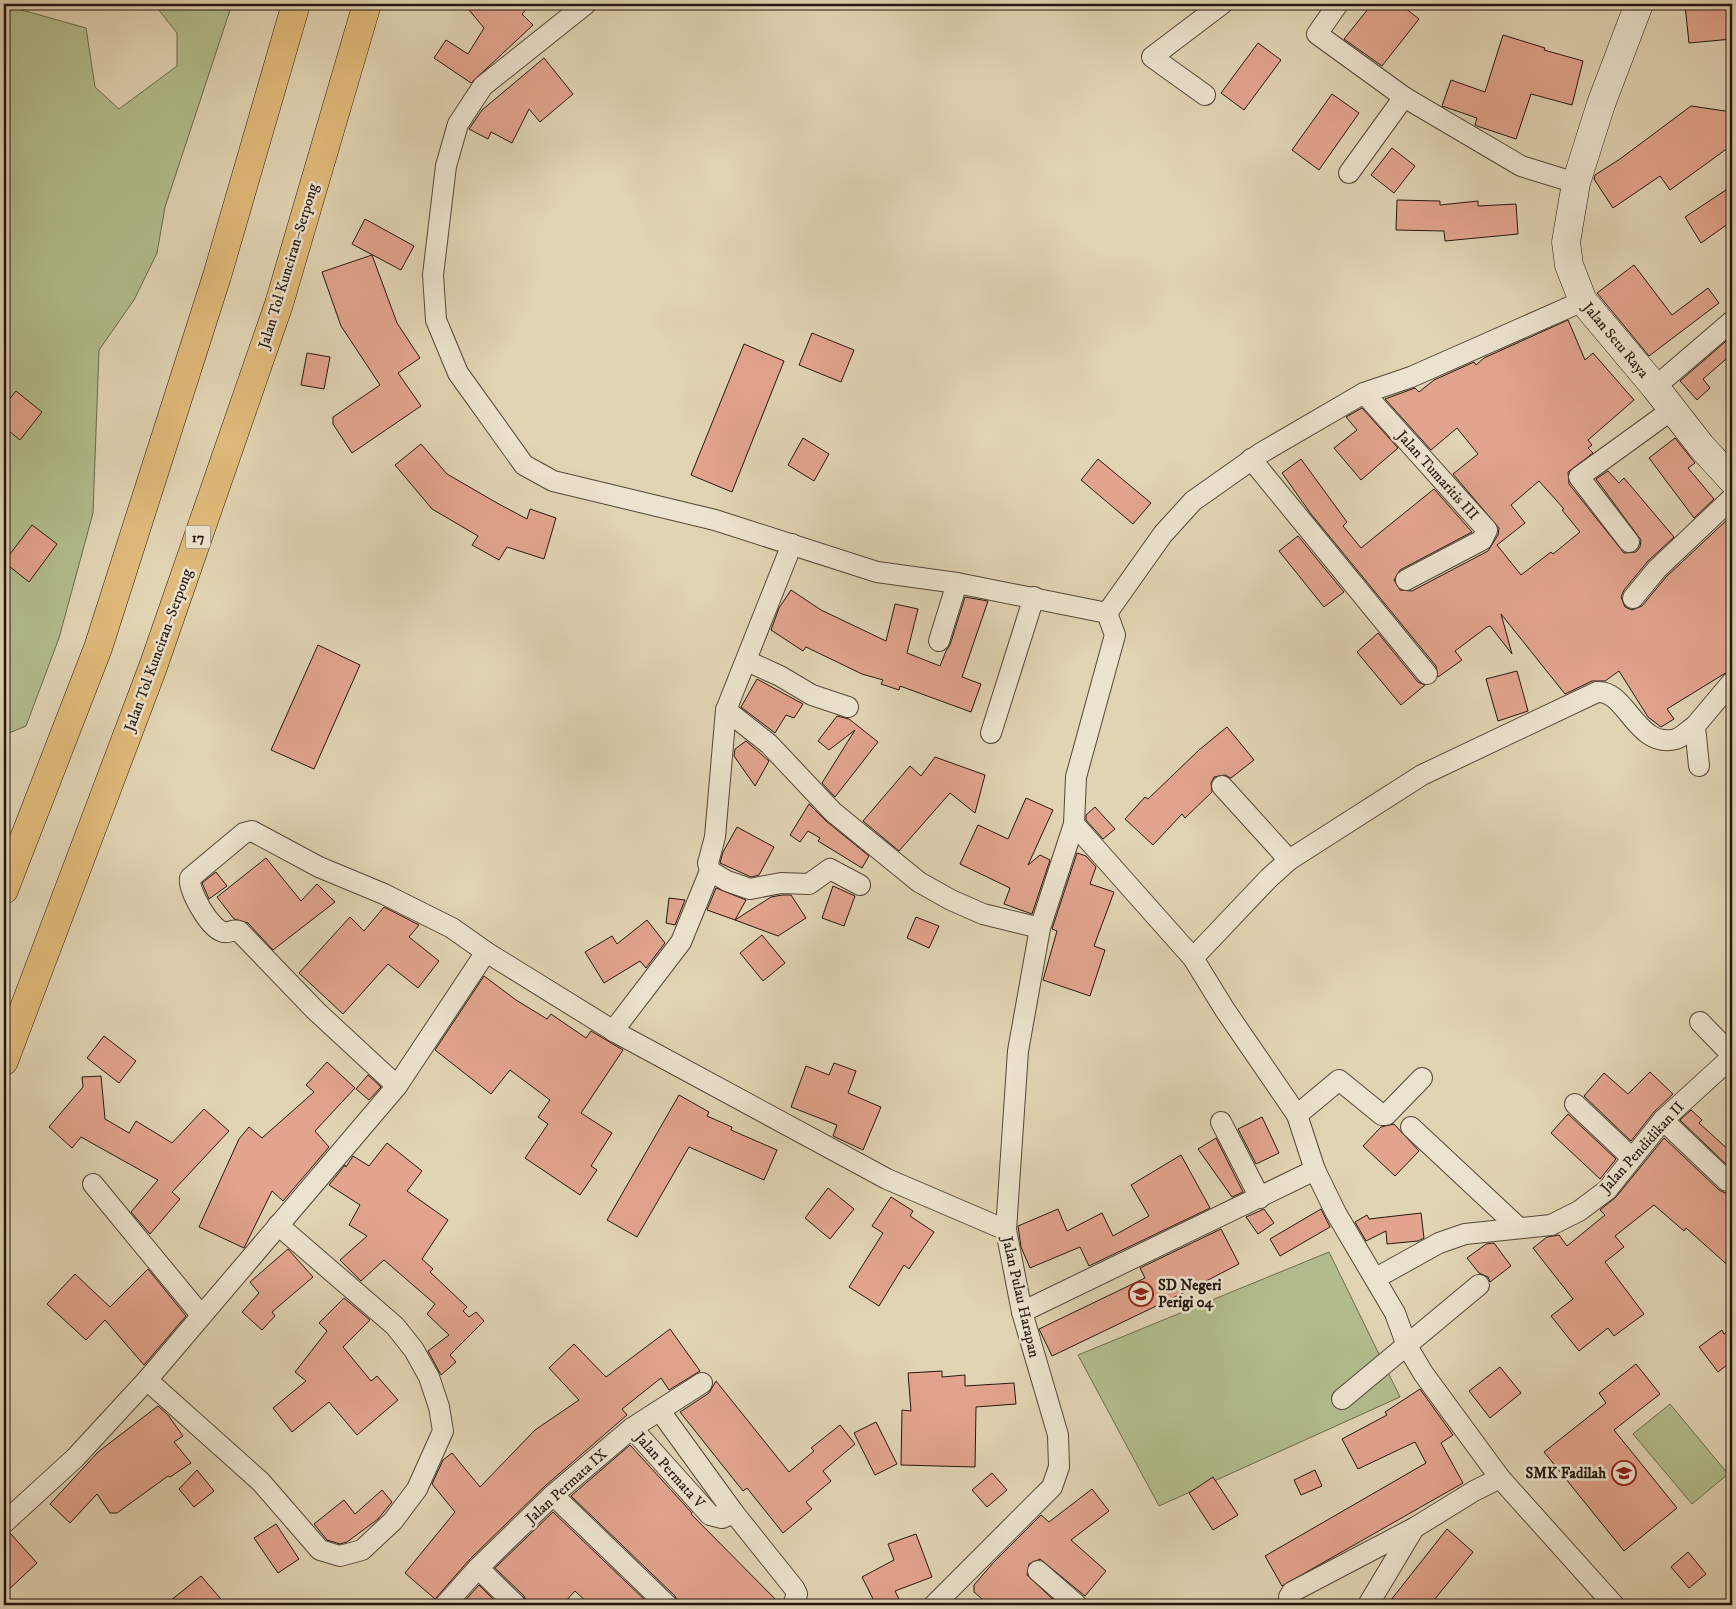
<svg xmlns="http://www.w3.org/2000/svg" width="1736" height="1609" viewBox="0 0 1736 1609" font-family="'IM FELL DW Pica',serif">
<style>
.green{fill:#b2bd8d;stroke:#6c6a4e}
.building{fill:#e3a48e;stroke:#261710;fill-rule:evenodd}
.lines{fill:none;stroke-linecap:round;stroke-linejoin:round}
.street-casing{stroke:#554639;stroke-width:22}
.secondary-casing{stroke:#261710;stroke-width:29}
.highway-casing{stroke:#261710;stroke-width:29}
.street{stroke:#ece3ce;stroke-width:20}
.secondary{stroke:#ece3ce;stroke-width:28}
.highway{stroke:#e0ba7a;stroke-width:28}
.labels{text-anchor:middle;stroke-width:5;stroke-linejoin:round;paint-order:stroke}
.shield{fill:#ece3ce;stroke:#615449;stroke-width:1}
.shield-label{font-size:14px;font-weight:bold;fill:#261710}
.street-label{font-size:15px;fill:#261710;stroke:#ece3ce}
.poi-label{font-size:15px;font-weight:bold;fill:#261710;stroke:#ece3ce;text-anchor:start}
</style>
<rect width="100%" height="100%" fill="#e1d4b3"/>
<filter id="stains"><feTurbulence type="fractalNoise" baseFrequency=".004" numOctaves="4"/><feColorMatrix values="0 0 0 0 .2 0 0 0 0 .09 0 0 0 0 .02 0 0 0 .5 -.17"/></filter>
<radialGradient id="worn" r=".72"><stop offset=".6" stop-color="#630" stop-opacity="0"/><stop offset="1" stop-color="#630" stop-opacity=".3"/></radialGradient>
<g class="green">
<path d="M154 4H232L165 207 157 253 134 300 99 350 93 513 59 638 26 726 4 735V5L86 28 95 87 119 109 177 66V33Z"/>
<path d="M1329 1252 1400 1397 1159 1506 1078 1355Z"/>
<path d="M1670 1404 1728 1474 1692 1504 1633 1434Z"/>
</g>
<g class="building">
<path d="M464 4H531L522 14 533 25 471 83 434 58 446 40 468 54 484 28Z"/>
<path d="M1372 4H1400L1419 19 1382 66 1344 39Z"/>
<path d="M1732 4V39L1689 43 1685 5Z"/>
<path d="M1503 35 1545 48 1544 50 1583 61 1572 105 1531 94 1516 139 1477 126 1475 125 1477 118 1442 106 1451 80 1485 92Z"/>
<path d="M1258 43 1281 60 1244 110 1221 93Z"/>
<path d="M544 58 573 94 540 122 529 109 512 143 491 132 488 139 469 129 482 110Z"/>
<path d="M1332 94 1359 113 1319 170 1292 150Z"/>
<path d="M1691 106 1732 112V145L1670 190 1660 176 1613 208 1594 179 1595 175 1620 159Z"/>
<path d="M1392 148 1415 166 1394 193 1371 175Z"/>
<path d="M1732 186V221L1701 243 1685 217Z"/>
<path d="M1397 200 1440 201V205L1478 201V206L1516 204 1518 234 1445 241 1444 231 1396 230Z"/>
<path d="M365 219 414 246 401 270 352 244Z"/>
<path d="M372 255 397 323 420 358 398 373 421 406 352 453 333 424V417L380 385 341 326 322 272Z"/>
<path d="M1634 265 1672 315 1708 288 1719 303 1649 356 1597 293Z"/>
<path d="M1568 320 1585 360 1593 353 1634 400 1588 440 1592 445 1588 448 1593 453 1568 472 1569 484 1624 553 1636 552 1640 547 1641 540 1596 479 1608 471 1619 483 1624 478 1674 537 1648 561 1624 590 1621 597 1625 607 1632 610 1642 606 1666 577 1729 518 1732 522V669L1667 709 1674 719 1661 727 1648 717 1619 671 1605 681H1592L1565 694 1501 614 1512 654 1490 626 1487 627 1455 651 1462 660 1438 677 1436 666 1311 514 1282 473 1301 459 1347 522 1343 526 1361 548 1434 489 1472 532 1400 570 1394 580 1400 590 1412 591 1488 551 1498 535 1499 528 1453 474 1478 454 1457 428 1431 450 1385 399 1415 388 1419 392 1434 380 1474 362 1476 365 1484 358ZM1539 481 1564 509 1562 510 1580 532 1553 554 1551 552 1521 575 1497 545 1525 523 1511 505Z"/>
<path d="M812 333 854 350 841 382 799 365Z"/>
<path d="M1732 336V354L1703 379 1710 388 1697 400 1680 381Z"/>
<path d="M744 344 784 361 732 492 691 475Z"/>
<path d="M307 353 330 357 324 389 301 385Z"/>
<path d="M16 391 42 412 20 440 4 427V406Z"/>
<path d="M1362 408 1398 448 1361 480 1334 448 1357 430 1346 417Z"/>
<path d="M803 438 829 454 814 481 788 465Z"/>
<path d="M1675 438 1695 463 1688 468 1714 499 1694 518 1649 458Z"/>
<path d="M421 444 447 474 497 503 527 519 530 509 556 518 544 559 507 547 499 560 472 545 478 536 432 509 395 465Z"/>
<path d="M1098 459 1151 503 1133 524 1081 480Z"/>
<path d="M32 525 57 544 29 582 4 562Z"/>
<path d="M1298 536 1344 592 1324 607 1279 551Z"/>
<path d="M791 590 821 610 886 641 895 604 918 609 907 653 940 666 946 651 950 645 965 597 988 601 962 677 981 684 971 712 900 686 899 690 881 684 883 680 862 674 806 647 803 651 771 630 779 608Z"/>
<path d="M1378 633 1418 682 1425 685 1401 705 1357 652Z"/>
<path d="M318 645 360 665 314 769 271 750Z"/>
<path d="M1517 671 1528 711 1498 721 1486 679Z"/>
<path d="M757 679 803 704 794 718 786 715 775 733 741 707Z"/>
<path d="M837 716 849 719 878 742 835 797 822 783 855 730 829 750 818 741Z"/>
<path d="M1227 727 1254 760 1231 778 1225 775 1214 777 1211 783 1212 792 1185 818 1182 814 1153 845 1125 819 1145 797 1148 799 1199 750Z"/>
<path d="M746 741 769 761 755 786 734 756 735 749Z"/>
<path d="M935 757 985 775 975 813 950 793 899 851 863 821 910 766 921 776Z"/>
<path d="M1026 798 1053 810 1028 865 1040 855 1050 860 1032 914 1004 904 1010 888 960 864 978 825 1008 839Z"/>
<path d="M809 804 826 821 869 856 862 868 818 841 820 838 808 831 800 842 790 835Z"/>
<path d="M1095 807 1115 829 1103 839 1086 820V815Z"/>
<path d="M737 827 774 847 759 875 751 877 720 863 723 852Z"/>
<path d="M1077 853 1086 856 1096 867 1090 884 1114 892 1094 946 1105 950 1090 996 1043 980 1057 931 1052 929Z"/>
<path d="M266 858 301 901 317 884 335 902 273 950 248 923 234 919 217 897Z"/>
<path d="M216 872 227 886 209 899 202 883Z"/>
<path d="M833 886 855 896 844 926 822 918Z"/>
<path d="M716 888 746 900 735 920 707 910Z"/>
<path d="M782 895H791L806 918 778 936 735 920 771 897Z"/>
<path d="M669 898 685 900 675 925 666 923Z"/>
<path d="M384 907 419 925 409 937 439 961 418 988 388 964 343 1014 299 973 350 917 364 931Z"/>
<path d="M916 917 939 926 929 948 907 938Z"/>
<path d="M647 920 665 943 646 968 640 961 604 983 585 952 612 936 617 944Z"/>
<path d="M762 935 785 963 763 981 740 953Z"/>
<path d="M484 976 516 1000 547 1019 551 1014 586 1038 591 1031 623 1050 581 1113 612 1133 591 1166 597 1170 580 1195 525 1158 548 1124 538 1117 550 1100 510 1070 491 1094 435 1050Z"/>
<path d="M104 1036 136 1061 119 1083 87 1058Z"/>
<path d="M327 1062 355 1088 315 1131 329 1147 283 1201 272 1191 244 1248 199 1227 239 1139 249 1127 262 1138 314 1092 306 1085Z"/>
<path d="M834 1063 856 1071 848 1093 881 1107 863 1150 833 1136 837 1125 791 1107 806 1066 829 1075Z"/>
<path d="M1650 1072 1673 1094 1654 1112 1631 1141 1584 1096 1604 1073 1628 1094Z"/>
<path d="M368 1075 381 1087 369 1100 356 1089Z"/>
<path d="M101 1076 105 1119 129 1133 136 1121 172 1143 204 1109 229 1131 172 1192 180 1199 150 1234 131 1212 158 1180 81 1137 72 1148 49 1127 83 1087 82 1077Z"/>
<path d="M679 1095 709 1112 707 1116 732 1127 731 1130 777 1150 764 1180 689 1147 637 1237 607 1220Z"/>
<path d="M1691 1110 1702 1120 1699 1123 1732 1153V1170L1680 1120Z"/>
<path d="M1568 1114 1616 1159 1600 1179 1551 1133Z"/>
<path d="M1262 1117 1279 1153 1256 1164 1238 1129Z"/>
<path d="M1394 1124 1419 1151 1395 1176 1363 1146 1381 1127Z"/>
<path d="M1216 1138 1243 1192 1232 1197 1198 1149Z"/>
<path d="M1664 1138 1719 1190 1725 1193 1732 1191V1269L1686 1228 1684 1231 1654 1205 1615 1236 1624 1247 1605 1262 1644 1314 1614 1336 1608 1328 1579 1351 1551 1316 1573 1299 1533 1248 1547 1237 1559 1235 1567 1246 1605 1215 1600 1210 1616 1197Z"/>
<path d="M387 1143 422 1171 407 1191 448 1220 422 1259 433 1269 430 1272 467 1307 463 1311 469 1317 476 1312 484 1321 450 1355 456 1362 441 1375 428 1351 449 1335 427 1314 435 1304 384 1260 361 1281 340 1260 367 1236 349 1225 360 1205 329 1185 345 1165 346 1167 353 1156 369 1166Z"/>
<path d="M1181 1155 1210 1208 1089 1266 1080 1247 1030 1268 1021 1247 1018 1226 1058 1209 1067 1231 1102 1213 1113 1236 1149 1216 1131 1185Z"/>
<path d="M828 1188 854 1209 830 1239 805 1218Z"/>
<path d="M891 1197 913 1211 910 1216 934 1232 909 1269 904 1265 879 1306 849 1287 883 1233 872 1226Z"/>
<path d="M1264 1209 1274 1223 1258 1234 1246 1217Z"/>
<path d="M1321 1209 1330 1227 1280 1256 1270 1239Z"/>
<path d="M1421 1213 1424 1238 1418 1241 1387 1244 1386 1231 1366 1241 1355 1222 1367 1215 1369 1219Z"/>
<path d="M1221 1229 1239 1264 1175 1297 1052 1356 1039 1329 1145 1278 1140 1268Z"/>
<path d="M1494 1243 1511 1266 1490 1282 1488 1277 1479 1273 1467 1258 1486 1244Z"/>
<path d="M288 1249 313 1277 272 1312 275 1316 262 1330 242 1312 259 1293 250 1282Z"/>
<path d="M148 1269 186 1316 144 1365 105 1320 86 1340 47 1304 75 1274 110 1307Z"/>
<path d="M344 1298 370 1320 343 1347 371 1381 377 1376 398 1400 357 1435 329 1402 292 1432 273 1408 306 1381 295 1372 327 1331 319 1323Z"/>
<path d="M1732 1328V1361L1718 1372 1699 1347 1722 1330 1724 1334Z"/>
<path d="M670 1329 700 1371 669 1390 661 1378 622 1409 627 1415 545 1486 470 1559 435 1599 405 1573 455 1512 432 1484 443 1460 452 1453 480 1487 535 1430 579 1400 549 1368 574 1344 606 1377Z"/>
<path d="M1636 1364 1660 1394 1614 1430 1677 1508 1624 1551 1544 1452 1606 1403 1599 1393Z"/>
<path d="M1500 1367 1521 1393 1490 1418 1469 1391Z"/>
<path d="M942 1371V1377L965 1375V1386L1014 1383 1016 1404 976 1407 975 1467 901 1465 902 1410 911 1411 908 1373Z"/>
<path d="M716 1381 789 1472 814 1451 811 1448 840 1425 855 1444 823 1471 831 1481 806 1502 812 1509 783 1533 747 1488 743 1491 680 1412 709 1393Z"/>
<path d="M1420 1389 1453 1435 1441 1443 1463 1483 1282 1586 1265 1556 1426 1463 1415 1442 1358 1469 1342 1439 1387 1415 1385 1412Z"/>
<path d="M158 1406 168 1415 183 1436 174 1442 191 1463 170 1477 168 1476 117 1513H110L97 1494 70 1523 50 1504 98 1452Z"/>
<path d="M876 1422 897 1464 875 1475 854 1433Z"/>
<path d="M630 1445 692 1513 691 1514 781 1605H679L675 1596 571 1496Z"/>
<path d="M197 1470 214 1491 194 1507 179 1489Z"/>
<path d="M1315 1470 1322 1486 1301 1495 1294 1480Z"/>
<path d="M992 1473 1007 1490 987 1507 972 1490Z"/>
<path d="M1213 1477 1238 1515 1213 1530 1189 1493Z"/>
<path d="M1092 1489 1109 1511 1071 1540 1106 1571 1085 1596 1040 1559 1029 1564 1027 1575 1059 1605H989L974 1592V1585L993 1563 1041 1515 1049 1522Z"/>
<path d="M382 1490 392 1502 378 1519 347 1542 340 1544 327 1540 314 1524 344 1500 355 1514Z"/>
<path d="M553 1512 650 1605H590L575 1591 562 1605H528L524 1596 495 1568Z"/>
<path d="M276 1524 299 1559 278 1573 254 1538Z"/>
<path d="M1447 1529 1473 1552 1430 1605H1387Z"/>
<path d="M10 1533 37 1563 4 1594V1535Z"/>
<path d="M916 1534 932 1577 895 1591 902 1605H876L862 1577 894 1560 888 1544Z"/>
<path d="M1688 1552 1706 1574 1689 1588 1671 1567Z"/>
<path d="M201 1576 226 1605H165Z"/>
<path d="M479 1585 499 1605H461Z"/>
</g>
<g class="lines">
<defs>
<g id="street">
<path d="M586 4 483 86 458 124 446 166 433 275 436 320 458 373 524 465 553 481 715 520 877 572 957 583 1107 613"/>
<path d="M1338 4 1317 34 1404 97 1521 166 1576 183"/>
<path d="M1205 95 1152 57 1222 4"/>
<path d="M1349 173 1404 97"/>
<path d="M1655 387 1732 321"/>
<path d="M1364 393 1487 530 1482 540 1406 580"/>
<path d="M1251 459 1427 674"/>
<path d="M1629 542 1579 477 1673 409"/>
<path d="M1633 598 1657 569 1732 498"/>
<path d="M1107 613 1163 534 1193 501 1261 453 1364 393 1411 377 1583 301"/>
<path d="M939 641 957 583"/>
<path d="M747 661 780 676 812 695 848 707"/>
<path d="M726 710 769 744 833 812 919 882 951 900 983 914 1040 928"/>
<path d="M991 733 1034 597"/>
<path d="M1699 766 1695 726 1732 682"/>
<path d="M1222 786 1289 860"/>
<path d="M1074 824 1193 958 1225 1010 1297 1115 1315 1170 1336 1213 1395 1313 1407 1346 1423 1373 1500 1478 1614 1605"/>
<path d="M710 871 727 881 750 889 781 883 809 884 830 869 860 885"/>
<path d="M1193 958 1269 878 1289 860 1422 775 1597 692C1626 689 1637 750 1676 739 1682 737 1689 730 1695 726"/>
<path d="M1700 1022 1732 1055"/>
<path d="M613 1031 681 942 710 871 708 863 715 837 726 710 792 544"/>
<path d="M397 1086 316 1011 239 931C233 929 230 933 224 932 210 930 188 890 190 878L244 833 252 831 319 867 384 894 452 928 486 952 617 1033 887 1179 1006 1230"/>
<path d="M1575 1104 1632 1158"/>
<path d="M1297 1115 1339 1080 1382 1115H1386L1422 1078"/>
<path d="M1663 1120 1727 1181"/>
<path d="M1221 1122 1260 1198"/>
<path d="M1411 1127 1519 1228"/>
<path d="M93 1184 201 1315"/>
<path d="M1376 1278 1439 1243 1465 1234 1551 1225 1579 1211 1607 1190 1663 1120 1732 1057"/>
<path d="M1022 1312 1315 1170"/>
<path d="M147 1380 261 1482 320 1550 340 1556 362 1550 393 1521 417 1489 443 1431 439 1407 429 1377 414 1350 395 1326 278 1225"/>
<path d="M1342 1399 1479 1285"/>
<path d="M660 1411 734 1513 794 1588 797 1594 793 1605"/>
<path d="M632 1428 710 1515 722 1518 734 1513"/>
<path d="M553 1495 667 1605"/>
<path d="M4 1523 75 1458 147 1380 397 1086 486 952"/>
<path d="M478 1568 516 1605"/>
<path d="M1038 1571 1077 1605"/>
<path d="M445 1605 478 1568 553 1495 632 1428 702 1383"/>
<path d="M934 1605 1052 1487 1059 1467 1058 1435 1022 1312 1006 1230 1018 1051 1040 928 1074 824 1076 777 1115 635 1107 613"/>
<path d="M1289 1605V1597L1292 1592 1414 1528 1474 1491 1500 1478"/>
<path d="M1368 1605 1414 1528"/>
</g>
<path id="secondary" d="M1639 4 1601 104 1576 183 1566 242 1569 265 1583 301 1655 387 1701 446 1732 480"/>
<g id="highway">
<path d="M4 890 98 648 217 276 296 4"/>
<path d="M4 1061 153 667 279 304 367 4"/>
</g>
</defs>
<use href="#street" class="street-casing"/>
<use href="#secondary" class="secondary-casing"/>
<use href="#highway" class="highway-casing"/>
<use href="#street" class="street"/>
<use href="#secondary" class="secondary"/>
<use href="#highway" class="highway"/>
</g>
<defs>
<symbol id="school-ring" viewBox="-11 -11 22 22"><circle r="9.5" fill="#ece3ce" stroke="#8f2418" stroke-width="1.5"/><path d="M0-5L7-2L0 1L-7-2ZM-4 1L0 2.5L4 1V4Q0 6-4 4Z" fill="#8f2418"/></symbol>
</defs>
<g fill-rule="evenodd">
<use href="#school-ring" x="1127" y="1280" width="28" height="28"/>
<use href="#school-ring" x="1610" y="1459" width="28" height="28"/>
</g>
<g class="labels">
<rect class="shield" x="185.5" y="525.5" width="25" height="23" rx="4"/>
<g class="shield-label">
<text x="198" y="542">17</text>
</g>
<g class="street-label">
<text transform="translate(288 266) rotate(-73)" y="5">Jalan Tol Kunciran–Serpong</text>
<text transform="translate(1616 340) rotate(50)" y="5">Jalan Setu Raya</text>
<text transform="translate(1438 475) rotate(48)" y="5">Jalan Tumaritis III</text>
<text transform="translate(158 650) rotate(-70)" y="5">Jalan Tol Kunciran–Serpong</text>
<text transform="translate(1642 1147) rotate(-48)" y="5">Jalan Pendidikan II</text>
<text transform="translate(1021 1297) rotate(77)" y="5">Jalan Pulau Harapan</text>
<text transform="translate(670 1470) rotate(48)" y="5">Jalan Permata V</text>
<text transform="translate(566 1486) rotate(-42)" y="5">Jalan Permata IX</text>
</g>
<g class="poi-label">
<text x="1158" y="1290">SD Negeri<tspan x="1158" dy="17">Perigi 04</tspan></text>
<text x="1606" y="1478" text-anchor="end">SMK Fadilah</text>
</g>
</g>
<rect width="1736" height="1609" fill="none" stroke="#e1d4b3" stroke-width="20"/>
<rect x="5" y="5" width="1726" height="1599" fill="none" stroke="#261710" stroke-width="2.5"/>
<rect x="10" y="10" width="1716" height="1589" fill="none" stroke="#261710"/>
<rect width="100%" height="100%" filter="url(#stains)"/>
<rect width="100%" height="100%" fill="url(#worn)"/>
</svg>
